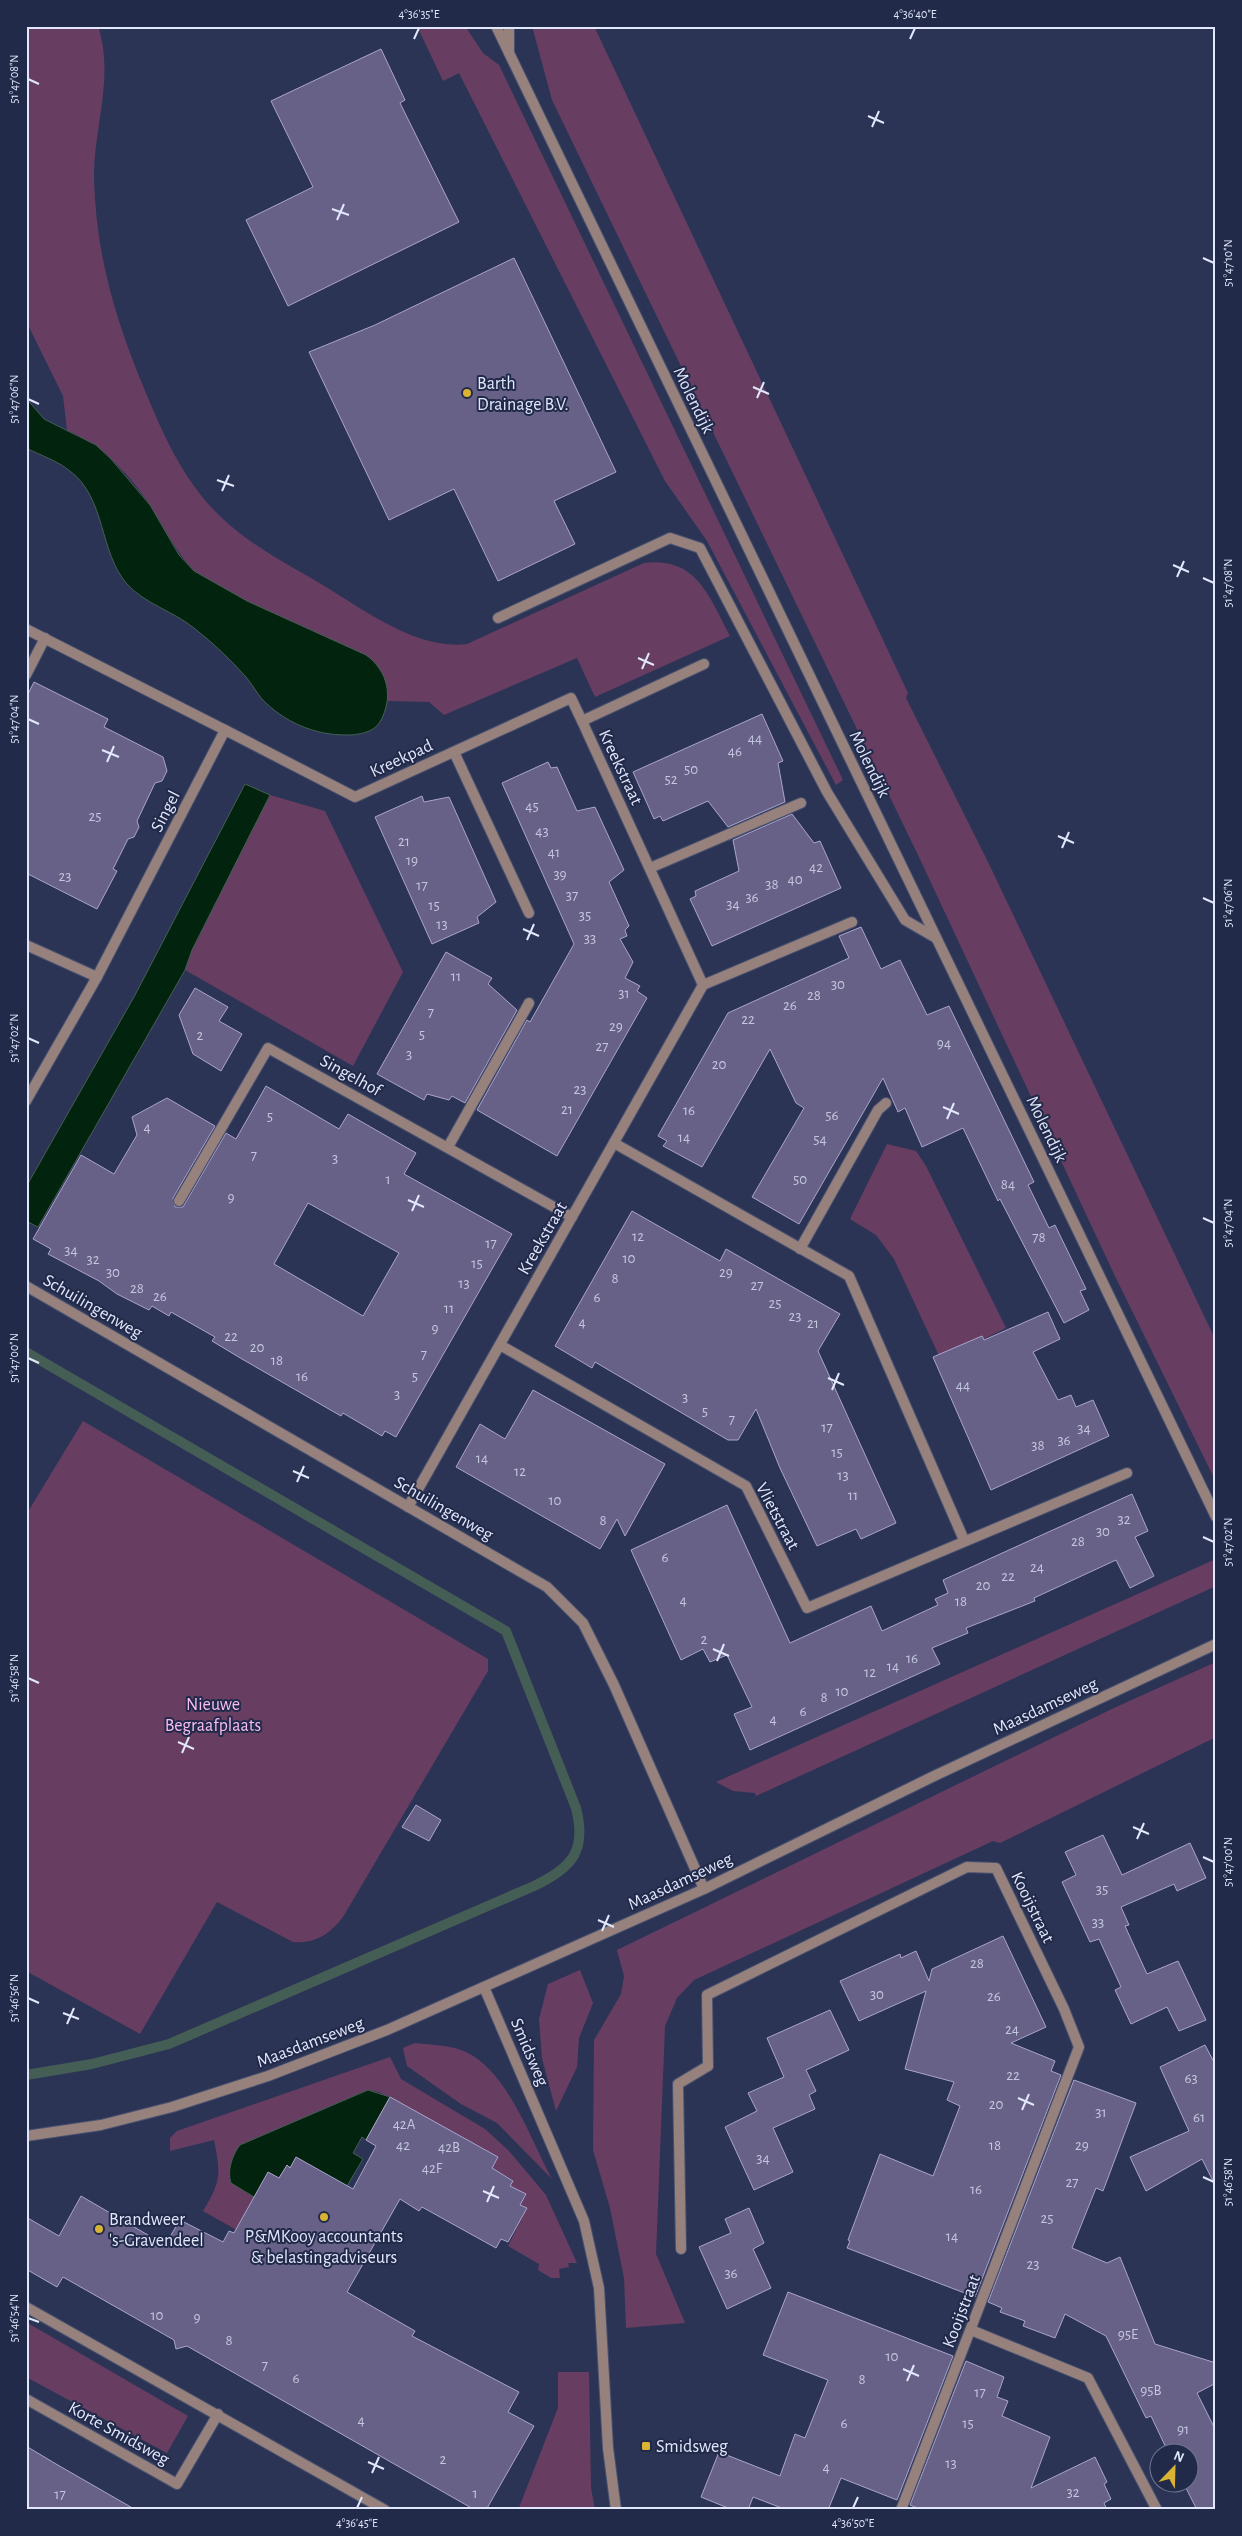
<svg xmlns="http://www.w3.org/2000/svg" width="1242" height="2536" viewBox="0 0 1242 2536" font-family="'Alegreya Sans',sans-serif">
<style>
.green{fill:#673e61}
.water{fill:#02230e;stroke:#455e55}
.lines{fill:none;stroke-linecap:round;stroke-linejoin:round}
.stream{stroke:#455e55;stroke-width:10}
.building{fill:#686187;stroke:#aaa4cd;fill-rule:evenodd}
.service-casing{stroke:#495170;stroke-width:12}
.pedestrian-casing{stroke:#495170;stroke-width:12}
.minor-casing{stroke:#495170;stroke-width:12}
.tertiary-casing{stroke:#495170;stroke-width:12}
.service{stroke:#96817c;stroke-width:10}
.pedestrian{stroke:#96817c;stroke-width:10}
.minor{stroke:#96817c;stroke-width:10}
.tertiary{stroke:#96817c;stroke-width:10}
.ticks{fill:none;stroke:#e1e7fc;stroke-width:2}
.poi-dot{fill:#d9b434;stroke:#222a4a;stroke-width:2}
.labels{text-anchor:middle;stroke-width:4;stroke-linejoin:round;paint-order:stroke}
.number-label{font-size:15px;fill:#c3c6df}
.poi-label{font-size:18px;fill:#e1e7fc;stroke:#222a4a;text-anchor:start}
.street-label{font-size:18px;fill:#e1e7fc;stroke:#222a4a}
.park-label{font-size:18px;fill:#fbbcf1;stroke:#222a4a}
.neatline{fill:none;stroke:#e1e7fc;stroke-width:2}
.ticks-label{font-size:12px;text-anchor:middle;fill:#e1e7fc}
</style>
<rect width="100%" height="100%" fill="#2c3455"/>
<g class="green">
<path d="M26 26H98C115 79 93 128 94 179 96 256 116 322 146 393 165 439 186 485 223 519 252 546 287 564 321 584 361 608 418 651 467 644L644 563C696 556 709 596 730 636L595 697 577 658 444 715 429 702 387 701V687L194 571C176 552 165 529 151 507 131 475 102 446 67 430L63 396 26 321Z"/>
<path d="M417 26H465L483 53 499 65 843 780 836 785 707 541 665 481 459 73 443 81Z"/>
<path d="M532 26H594L908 693 906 698 989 864 1216 1341V1482L1114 1274 918 855 552 100Z"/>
<path d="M270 795 325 811 403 972 353 1066 185 970 192 950Z"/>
<path d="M887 1144 916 1151 926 1166 1006 1328 941 1360 894 1259 876 1235 850 1219Z"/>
<path d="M83 1421 488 1659V1671L343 1917C330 1934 315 1944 293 1942L217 1902 140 2034 26 1971V1515Z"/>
<path d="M1216 1559V1586L756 1796 755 1793 733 1791 716 1782Z"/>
<path d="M1216 1662V1737L1000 1843 993 1841 694 1980 677 1998 665 2026 656 2254 685 2323 626 2328 624 2278 610 2208 593 2150 594 2040 621 1994 624 1976 617 1950 1116 1707Z"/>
<path d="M580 1970 593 2003 579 2038 577 2067 556 2111 542 2058 539 2019 548 1984Z"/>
<path d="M415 2043C432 2045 452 2045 468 2053 509 2074 531 2141 552 2179L497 2123 461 2104 407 2066 403 2048Z"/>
<path d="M390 2057 401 2079 485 2129 509 2151 546 2195 577 2263H568L569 2267 559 2269 560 2278H551L538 2270 539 2264 508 2246 527 2208 520 2205 526 2195 510 2186 513 2180 492 2168 498 2157 379 2092 368 2090 240 2145 254 2197 327 2281 203 2211C221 2181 221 2175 214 2140L170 2151V2138L177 2131Z"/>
<path d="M26 2322 188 2416 167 2453 26 2377Z"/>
<path d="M558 2372H589L591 2488 595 2510H518L558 2408Z"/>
</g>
<g class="water">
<path d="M26 398 44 419 96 445 111 459 150 505 179 555 194 571 247 601 366 655C388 671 394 697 380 722 373 733 358 735 346 735 314 735 284 722 262 699 256 692 252 684 246 677 230 659 213 643 194 628 173 611 145 604 127 584 99 552 106 498 70 471 58 461 40 455 26 448Z"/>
<path d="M245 784 270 795 192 950 185 970 38 1227 26 1221V1187L134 997Z"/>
<path d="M368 2090 390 2097 366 2140 362 2137 353 2153 363 2159 347 2186 287 2166 279 2178 254 2197 231 2183C227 2171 232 2155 240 2145Z"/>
</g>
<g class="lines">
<path class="stream" d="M26 1352 506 1631 576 1808C587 1851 572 1868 534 1886L169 2044 92 2064 26 2075"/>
</g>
<g class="building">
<path d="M381 49 405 100 400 103 459 222 288 306 246 220 313 187 271 101Z"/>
<path d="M514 258 616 472 554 501 575 544 498 581 454 489 389 520 309 352 375 325Z"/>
<path d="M34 682 108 719 104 727 163 757 167 771 162 781 155 783 137 821 139 827 134 837 128 839 113 869 117 871 97 909 26 873V698Z"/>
<path d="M762 714 783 761 778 763 785 802 728 827 708 801 663 821 660 816 654 819 633 772Z"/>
<path d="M548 762 551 768 557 767 577 811 595 807 624 870 609 882 629 926 625 930 627 936 620 939 633 962 625 978 640 986 637 991 647 998 557 1156 477 1110 527 1020 530 1022 574 944 502 783Z"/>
<path d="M422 796 424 802 449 797 496 902 477 917 479 923 432 944 375 817Z"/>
<path d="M792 814 814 843 820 841 841 888 712 946 690 899 696 896 695 891 739 871 733 840Z"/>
<path d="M861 927 881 969 900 960 927 1015 949 1006 1034 1182 1028 1185 1049 1228 1055 1225 1086 1289 1080 1291 1089 1310 1064 1323 1000 1199 998 1201 963 1128 922 1147 905 1108 898 1112 883 1078 799 1224 752 1197 804 1108 796 1103 770 1049 702 1167 663 1146 667 1141 658 1136 728 1013 849 958 839 936Z"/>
<path d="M446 952 492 978 488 984 517 1010 465 1103 452 1096 449 1100 427 1094 424 1100 377 1074Z"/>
<path d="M195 988 228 1007 219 1021 242 1034 221 1071 193 1054 179 1015Z"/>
<path d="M266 1086 339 1129 348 1114 416 1153 404 1174 512 1234 396 1437 385 1431 382 1436 343 1413 341 1416 242 1359 212 1341 215 1337 171 1312 169 1316 152 1306 149 1310 117 1294 99 1281 48 1254 51 1249 33 1239 81 1155 114 1174 137 1135 132 1117 167 1098 215 1126 173 1198 175 1207H183L226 1133 236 1139ZM308 1203 399 1253 363 1316 274 1264Z"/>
<path d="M632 1211 720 1261 726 1249 840 1314 818 1351 896 1523 861 1539 856 1529 817 1546 780 1468 756 1409 738 1440H728L595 1362 592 1368 555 1346Z"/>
<path d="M1048 1312 1060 1339 1033 1352 1058 1400 1071 1395 1076 1407 1093 1400 1109 1436 991 1490 933 1357 982 1336 984 1340Z"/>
<path d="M533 1390 665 1464 625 1536 617 1519 600 1549 456 1467 480 1424 505 1439Z"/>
<path d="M1132 1494 1148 1531 1135 1537 1154 1576 1130 1588 1116 1560 1034 1598 1035 1601 966 1628 968 1633 932 1648 940 1664 750 1750 734 1714 752 1707 727 1655 710 1662 703 1649 681 1660 631 1550 727 1505 790 1643 871 1606 882 1631 938 1605 935 1599 948 1593 943 1580Z"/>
<path d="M416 1805 441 1820 429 1841 402 1827Z"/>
<path d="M1103 1835 1122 1875 1190 1843 1206 1878 1177 1891 1174 1884 1121 1907 1129 1925 1125 1926 1147 1974 1178 1961 1206 2020 1179 2031 1167 2007 1131 2024 1115 1990 1121 1987 1099 1939 1090 1942 1062 1882 1076 1875 1065 1852Z"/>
<path d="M1003 1936 1046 2027 1011 2043 1055 2061 1051 2071 1061 2075 975 2297 847 2248 850 2241 848 2240 880 2154 933 2176 960 2106 947 2100 954 2082 905 2069 926 1991 859 2021 840 1981 900 1954 901 1958 916 1951 929 1981 932 1969Z"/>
<path d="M830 2010 849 2050 806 2070 816 2091 809 2095 815 2109 773 2128 793 2172 754 2190 725 2127 757 2111 748 2093 784 2077 767 2038Z"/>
<path d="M1205 2045 1216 2066V2187L1202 2159 1146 2191 1130 2157 1189 2131 1160 2067Z"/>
<path d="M1074 2080 1136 2103 1103 2191 1096 2188 1072 2248 1107 2263 1120 2257 1155 2344 1216 2363V2383L1197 2393 1216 2431V2510H1197L1184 2484H1190V2454H1169L1151 2416 1146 2418 1106 2336 1065 2314 1055 2338 1023 2326 1025 2321 1000 2312 1002 2308 988 2302Z"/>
<path d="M390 2097 498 2157 492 2168 513 2181 510 2186 526 2194 520 2205 527 2208 508 2242 501 2239 496 2248 422 2207 419 2211 400 2199 347 2292 415 2331 412 2336 519 2392 508 2412 534 2426 486 2510H475L187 2346 176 2349 174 2340 63 2277 57 2287 26 2269V2217L59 2236 81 2196 165 2245 180 2220 223 2242 229 2231 234 2233 268 2172 279 2178 287 2165 290 2168 296 2157 353 2189 376 2146 366 2140Z"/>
<path d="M749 2208 764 2243 753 2249 771 2288 727 2309 699 2247 731 2233 725 2219Z"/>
<path d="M788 2292 953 2356 897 2500 841 2478 828 2510H787L753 2497 748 2510H733L701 2497 719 2452 780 2476 795 2434 805 2438 828 2380 763 2355Z"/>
<path d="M966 2361 1004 2377 997 2397 1008 2401 1002 2416 1050 2437 1031 2488 1095 2457 1107 2482 1104 2484 1111 2499 1104 2503 1107 2510H922L910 2505Z"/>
<path d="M26 2446 56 2464 136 2510H26Z"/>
</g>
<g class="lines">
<defs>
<g id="service">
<path d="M498 618 670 538 700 548 827 792 905 920 936 938"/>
<path d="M454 752 529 913"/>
<path d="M448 1147 529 1003"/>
<path d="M681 2249 678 2084 708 2066"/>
</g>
<path id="pedestrian" d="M800 1249 878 1110 886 1103"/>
<g id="minor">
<path d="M509 53V26"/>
<path d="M26 629 225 730 97 977 26 1101"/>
<path d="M26 675 45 638"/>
<path d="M225 730 355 797 571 698 582 721"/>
<path d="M650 868 801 803"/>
<path d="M26 945 97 977"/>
<path d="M703 985 852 922"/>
<path d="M614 1143 849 1276 964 1540"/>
<path d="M179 1201 268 1048 572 1217"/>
<path d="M26 1286 547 1587 583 1623 614 1685 704 1889"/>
<path d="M500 1345 746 1486 807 1608 1127 1473"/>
<path d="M408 1507 703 985 582 721 704 664"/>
<path d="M708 2066 707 1995 967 1867 996 1868 1064 2009 1079 2047 901 2510"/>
<path d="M26 2307 385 2510"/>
<path d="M971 2330 1088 2378 1157 2510"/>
<path d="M26 2399 177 2484 218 2414"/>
</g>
<g id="tertiary">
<path d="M496 26 1216 1517"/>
<path d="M484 1987 584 2221 599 2288 608 2448 616 2510"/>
<path d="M26 2136 101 2125 172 2107 268 2076 387 2030 704 1889 932 1777 1216 1644"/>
</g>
</defs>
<use href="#service" class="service-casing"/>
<use href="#pedestrian" class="pedestrian-casing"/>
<use href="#minor" class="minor-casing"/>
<use href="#tertiary" class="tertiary-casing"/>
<use href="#service" class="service"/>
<use href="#pedestrian" class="pedestrian"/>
<use href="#minor" class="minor"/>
<use href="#tertiary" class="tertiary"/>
</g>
<path class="ticks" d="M414 39 419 28M910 39 915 28M28 79 39 84M868 116 884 123M872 127 879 111M332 209 349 215M337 220 344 204M1203 258 1214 263M753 387 769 394M757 398 764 382M28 399 39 404M217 480 234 486M222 491 229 475M1173 565 1189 572M1177 577 1184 561M1203 578 1214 583M638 658 654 665M642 669 649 653M28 719 39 724M102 750 119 757M107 762 114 746M1058 836 1074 843M1062 848 1069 832M1203 898 1214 903M523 929 539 936M527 940 534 924M28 1038 39 1043M943 1107 959 1114M947 1119 954 1103M408 1200 424 1207M412 1211 419 1195M1203 1218 1214 1223M28 1358 39 1363M828 1378 844 1385M832 1390 839 1373M293 1471 309 1478M297 1482 304 1466M1203 1537 1214 1542M713 1649 729 1656M717 1661 724 1644M28 1678 39 1683M178 1742 194 1749M182 1753 189 1737M1133 1827 1149 1834M1137 1839 1144 1823M1203 1857 1214 1862M598 1920 614 1927M602 1931 609 1915M28 1998 39 2003M63 2013 79 2019M67 2024 74 2008M1018 2098 1034 2105M1022 2110 1029 2094M1203 2177 1214 2182M483 2191 499 2198M487 2202 494 2186M28 2318 39 2322M903 2369 919 2376M907 2381 914 2365M368 2462 384 2469M372 2473 379 2457M357 2508 362 2497M853 2508 858 2497"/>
<g class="poi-dot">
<circle cx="467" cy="393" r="5"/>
<circle cx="324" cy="2217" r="5"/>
<circle cx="99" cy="2229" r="5"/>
<rect x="641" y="2441" width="10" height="10" rx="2.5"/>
</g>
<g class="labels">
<g class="number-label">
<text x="755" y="743">44</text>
<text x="735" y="756">46</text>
<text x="691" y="774">50</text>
<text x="671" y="784">52</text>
<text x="532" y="811">45</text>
<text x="95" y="821">25</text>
<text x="542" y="836">43</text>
<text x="404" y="846">21</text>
<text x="554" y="857">41</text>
<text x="412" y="865">19</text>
<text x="816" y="872">42</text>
<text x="560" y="879">39</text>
<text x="65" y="881">23</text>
<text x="795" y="884">40</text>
<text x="772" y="889">38</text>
<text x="422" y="890">17</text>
<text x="572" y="900">37</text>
<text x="752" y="902">36</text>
<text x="733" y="909">34</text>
<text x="434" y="910">15</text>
<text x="585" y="920">35</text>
<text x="442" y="929">13</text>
<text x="590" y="943">33</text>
<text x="456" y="981">11</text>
<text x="838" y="989">30</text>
<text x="624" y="998">31</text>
<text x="814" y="1000">28</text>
<text x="790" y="1010">26</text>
<text x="431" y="1017">7</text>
<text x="748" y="1024">22</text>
<text x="616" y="1031">29</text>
<text x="422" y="1039">5</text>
<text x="200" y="1040">2</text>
<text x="944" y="1048">94</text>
<text x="602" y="1051">27</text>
<text x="409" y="1059">3</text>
<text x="719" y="1069">20</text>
<text x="580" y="1094">23</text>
<text x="567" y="1114">21</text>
<text x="689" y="1115">16</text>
<text x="832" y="1120">56</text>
<text x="270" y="1121">5</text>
<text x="147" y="1132">4</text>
<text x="684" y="1142">14</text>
<text x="820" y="1144">54</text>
<text x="254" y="1160">7</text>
<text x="335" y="1163">3</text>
<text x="388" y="1184">1</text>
<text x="800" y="1184">50</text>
<text x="1008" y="1189">84</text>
<text x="231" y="1202">9</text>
<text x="638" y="1241">12</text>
<text x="1039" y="1242">78</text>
<text x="491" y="1248">17</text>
<text x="71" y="1255">34</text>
<text x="629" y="1263">10</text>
<text x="93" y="1264">32</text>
<text x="477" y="1268">15</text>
<text x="113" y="1277">30</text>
<text x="726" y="1277">29</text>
<text x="615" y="1283">8</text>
<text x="464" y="1288">13</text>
<text x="757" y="1290">27</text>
<text x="137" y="1293">28</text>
<text x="160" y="1301">26</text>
<text x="597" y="1302">6</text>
<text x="775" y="1308">25</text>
<text x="449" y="1313">11</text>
<text x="795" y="1321">23</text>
<text x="582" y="1327">4</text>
<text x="813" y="1328">21</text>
<text x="435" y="1333">9</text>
<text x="231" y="1341">22</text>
<text x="257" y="1352">20</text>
<text x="424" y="1359">7</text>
<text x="277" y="1365">18</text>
<text x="302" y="1381">16</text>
<text x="415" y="1381">5</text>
<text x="963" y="1390">44</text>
<text x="397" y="1399">3</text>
<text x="685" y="1402">3</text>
<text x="705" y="1416">5</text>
<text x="732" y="1424">7</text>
<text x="827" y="1432">17</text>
<text x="1084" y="1433">34</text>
<text x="1064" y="1445">36</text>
<text x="1038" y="1450">38</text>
<text x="837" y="1457">15</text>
<text x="482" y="1463">14</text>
<text x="520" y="1476">12</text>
<text x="843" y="1480">13</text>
<text x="853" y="1500">11</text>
<text x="555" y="1505">10</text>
<text x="1124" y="1524">32</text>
<text x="603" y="1525">8</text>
<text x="1103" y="1536">30</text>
<text x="1078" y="1546">28</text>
<text x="665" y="1562">6</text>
<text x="1037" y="1572">24</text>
<text x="1008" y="1581">22</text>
<text x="983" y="1590">20</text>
<text x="683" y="1605">4</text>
<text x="961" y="1606">18</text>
<text x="704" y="1644">2</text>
<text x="912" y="1663">16</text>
<text x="893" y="1671">14</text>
<text x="870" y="1677">12</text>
<text x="842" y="1696">10</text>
<text x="824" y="1702">8</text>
<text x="803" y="1716">6</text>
<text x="773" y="1724">4</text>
<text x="1102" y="1894">35</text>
<text x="1098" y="1927">33</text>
<text x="977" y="1968">28</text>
<text x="877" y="1999">30</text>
<text x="994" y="2001">26</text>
<text x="1012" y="2034">24</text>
<text x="1013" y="2080">22</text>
<text x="1191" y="2083">63</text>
<text x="996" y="2109">20</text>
<text x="1101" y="2117">31</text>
<text x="1199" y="2122">61</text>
<text x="404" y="2129">42A</text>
<text x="403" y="2150">42</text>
<text x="995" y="2150">18</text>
<text x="1082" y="2150">29</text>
<text x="449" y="2152">42B</text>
<text x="763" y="2163">34</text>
<text x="432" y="2173">42F</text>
<text x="1072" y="2187">27</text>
<text x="976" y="2194">16</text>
<text x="1047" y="2223">25</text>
<text x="952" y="2241">14</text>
<text x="1033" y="2269">23</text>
<text x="731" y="2278">36</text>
<text x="157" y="2320">10</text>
<text x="197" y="2322">9</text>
<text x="1128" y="2339">95E</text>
<text x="229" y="2345">8</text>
<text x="892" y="2361">10</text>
<text x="265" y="2370">7</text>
<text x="296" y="2383">6</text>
<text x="862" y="2384">8</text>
<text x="1151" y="2395">95B</text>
<text x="980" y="2397">17</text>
<text x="361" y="2425">4</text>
<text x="844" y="2428">6</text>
<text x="968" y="2428">15</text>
<text x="1183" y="2434">91</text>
<text x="443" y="2464">2</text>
<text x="951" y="2468">13</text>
<text x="826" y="2472">4</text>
<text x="1073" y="2497">32</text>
<text x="475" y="2498">1</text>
<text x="60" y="2499">17</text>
</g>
<g class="poi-label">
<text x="477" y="389">Barth<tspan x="477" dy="21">Drainage B.V.</tspan></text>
<text x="109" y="2225">Brandweer<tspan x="109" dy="21">'s-Gravendeel</tspan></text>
<text x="324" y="2242" text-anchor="middle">P&amp;MKooy accountants<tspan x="324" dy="21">&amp; belastingadviseurs</tspan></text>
<text x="656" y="2452">Smidsweg</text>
</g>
<g class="street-label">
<text transform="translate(694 400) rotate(64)" y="6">Molendijk</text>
<text transform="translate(401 758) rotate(-25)" y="6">Kreekpad</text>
<text transform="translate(870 764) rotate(64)" y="6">Molendijk</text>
<text transform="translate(621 767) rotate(65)" y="6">Kreekstraat</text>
<text transform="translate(165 811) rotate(-63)" y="6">Singel</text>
<text transform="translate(351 1075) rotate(29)" y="6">Singelhof</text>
<text transform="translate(1047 1129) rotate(64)" y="6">Molendijk</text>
<text transform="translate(542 1238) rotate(-60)" y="6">Kreekstraat</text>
<text transform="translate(93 1306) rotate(30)" y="6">Schuilingenweg</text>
<text transform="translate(444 1508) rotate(30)" y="6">Schuilingenweg</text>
<text transform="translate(778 1516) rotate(62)" y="6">Vlietstraat</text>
<text transform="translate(1045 1706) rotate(-25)" y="6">Maasdamseweg</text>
<text transform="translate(680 1881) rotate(-25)" y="6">Maasdamseweg</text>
<text transform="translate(1033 1907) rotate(64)" y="6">Kooijstraat</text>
<text transform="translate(310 2042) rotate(-21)" y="6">Maasdamseweg</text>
<text transform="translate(530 2052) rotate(67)" y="6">Smidsweg</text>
<text transform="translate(961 2311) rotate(-69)" y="6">Kooijstraat</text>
<text transform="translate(119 2433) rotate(29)" y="6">Korte Smidsweg</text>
</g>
<g class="park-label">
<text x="213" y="1710">Nieuwe<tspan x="213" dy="21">Begraafplaats</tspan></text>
</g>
</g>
<rect width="1242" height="2536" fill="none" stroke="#222a4a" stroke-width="55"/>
<g transform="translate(1174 2468) rotate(23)"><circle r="24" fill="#222a4a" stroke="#6e7691"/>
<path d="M0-4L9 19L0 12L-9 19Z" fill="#d9b434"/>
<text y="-8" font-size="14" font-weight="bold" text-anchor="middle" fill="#e1e7fc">N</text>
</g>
<rect x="28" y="28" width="1186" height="2480" class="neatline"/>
<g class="ticks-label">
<text x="419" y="18">4°36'35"E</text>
<text x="915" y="18">4°36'40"E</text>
<text transform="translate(14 79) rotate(-90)" y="4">51°47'08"N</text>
<text transform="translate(1228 263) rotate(-90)" y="4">51°47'10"N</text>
<text transform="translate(14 399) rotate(-90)" y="4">51°47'06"N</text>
<text transform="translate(1228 583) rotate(-90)" y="4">51°47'08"N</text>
<text transform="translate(14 719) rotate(-90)" y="4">51°47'04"N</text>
<text transform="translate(1228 903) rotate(-90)" y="4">51°47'06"N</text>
<text transform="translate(14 1038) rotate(-90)" y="4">51°47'02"N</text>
<text transform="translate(1228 1223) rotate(-90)" y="4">51°47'04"N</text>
<text transform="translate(14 1358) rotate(-90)" y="4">51°47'00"N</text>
<text transform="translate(1228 1542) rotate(-90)" y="4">51°47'02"N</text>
<text transform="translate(14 1678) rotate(-90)" y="4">51°46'58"N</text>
<text transform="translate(1228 1862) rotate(-90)" y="4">51°47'00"N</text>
<text transform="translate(14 1998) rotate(-90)" y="4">51°46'56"N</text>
<text transform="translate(1228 2182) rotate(-90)" y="4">51°46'58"N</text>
<text transform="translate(14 2318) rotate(-90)" y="4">51°46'54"N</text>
<text x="357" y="2527">4°36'45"E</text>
<text x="853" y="2527">4°36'50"E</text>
</g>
</svg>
